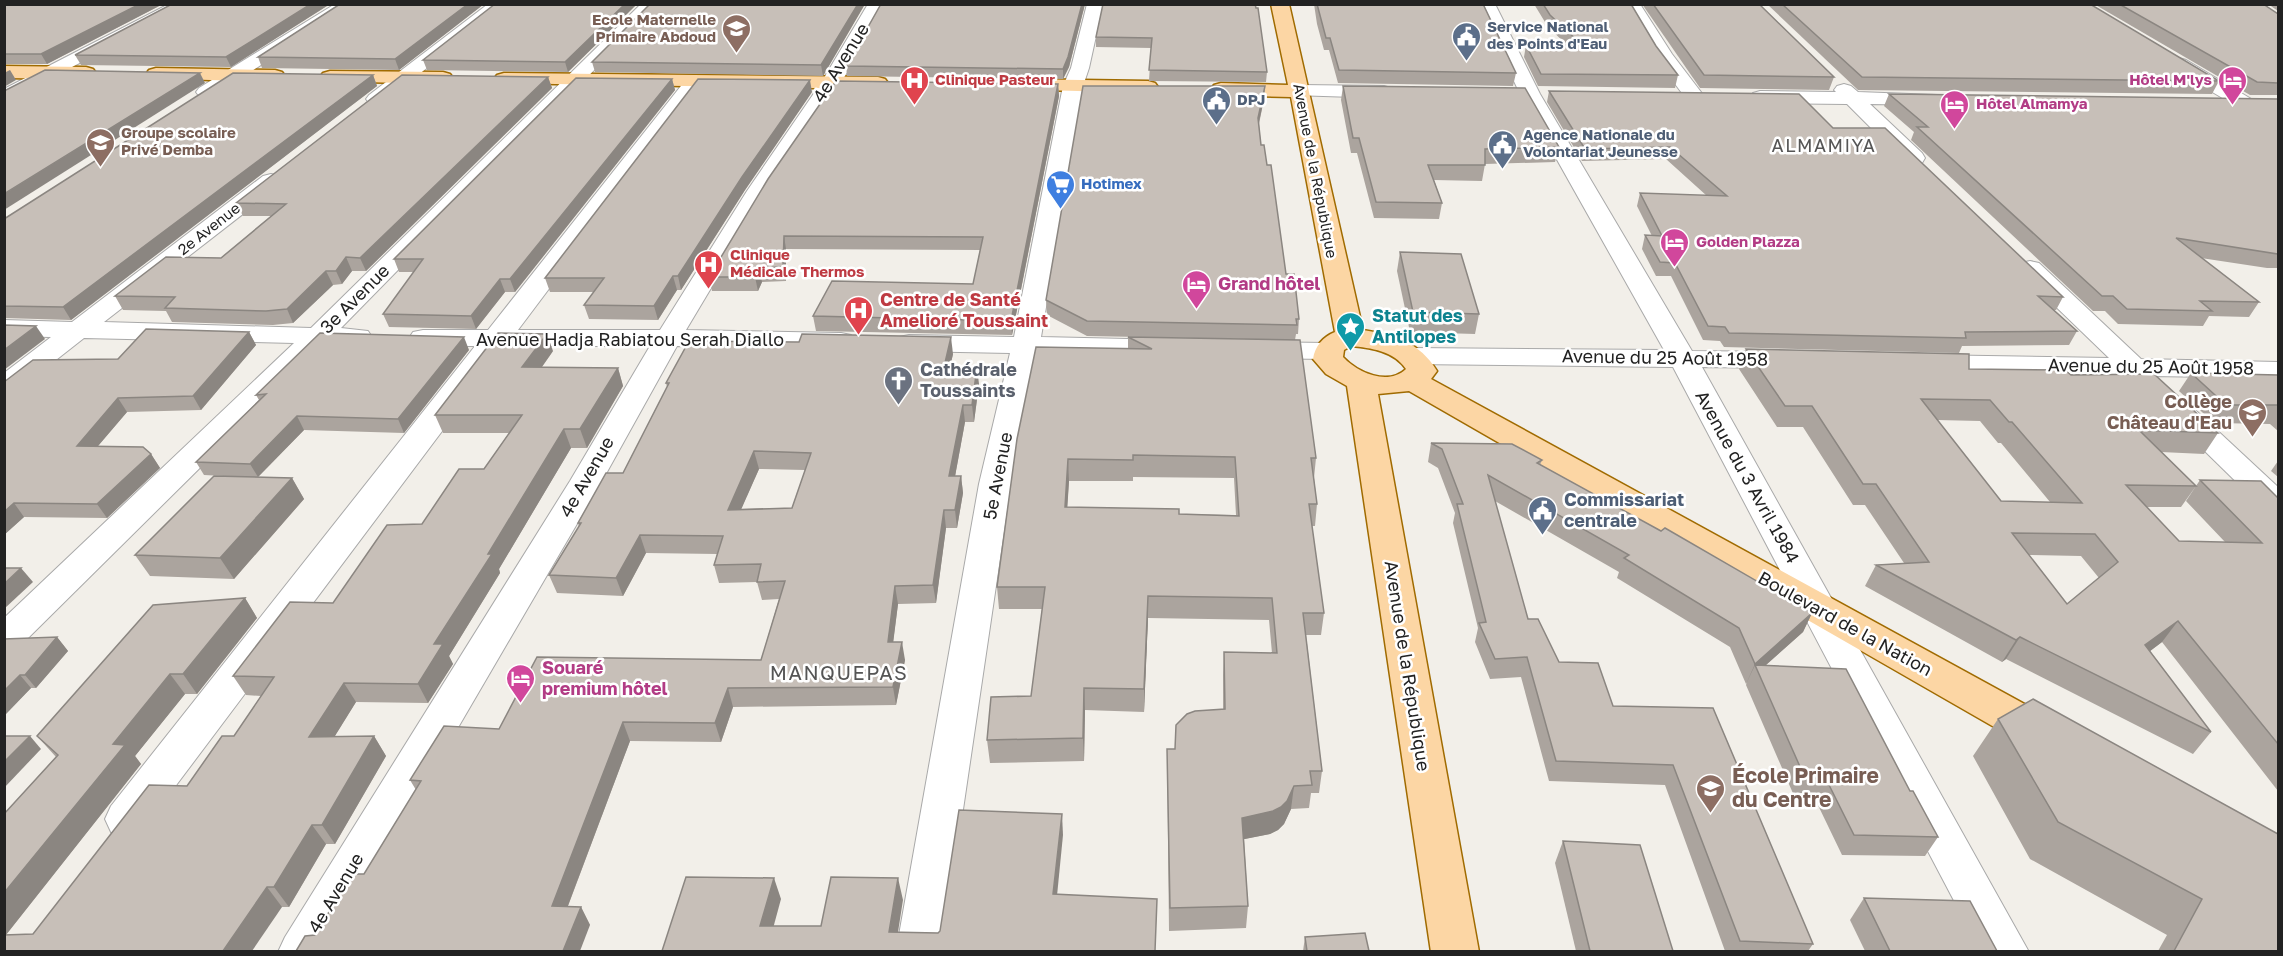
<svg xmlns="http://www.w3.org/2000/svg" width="2283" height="956" viewBox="0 0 2283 956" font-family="'Golos Text',sans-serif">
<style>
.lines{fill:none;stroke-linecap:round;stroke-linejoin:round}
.minor-casing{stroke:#a9a9a9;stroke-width:2}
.major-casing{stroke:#a06b00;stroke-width:3}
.minor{fill:#fff;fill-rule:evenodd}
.major{fill:#fcd6a4;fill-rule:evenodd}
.wall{fill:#aba49e;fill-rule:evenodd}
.shaded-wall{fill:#8b8681}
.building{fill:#c7bfb8;stroke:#8b8681;stroke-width:1.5;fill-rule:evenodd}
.labels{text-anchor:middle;stroke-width:5;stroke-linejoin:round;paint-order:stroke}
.far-education-label{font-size:15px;font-weight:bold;fill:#785e54;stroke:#fff;text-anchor:end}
.far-service-label{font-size:15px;font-weight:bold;fill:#4e5e75;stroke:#fff;text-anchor:start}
.far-health-label{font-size:15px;font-weight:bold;fill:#be3a42;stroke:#fff;text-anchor:start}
.far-hotel-label{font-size:15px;font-weight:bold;fill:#b23c85;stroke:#fff;text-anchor:start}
.far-street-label{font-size:15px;fill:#222;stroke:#fff}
.far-shop-label{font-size:15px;font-weight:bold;fill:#366cbe;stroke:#fff;text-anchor:start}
.street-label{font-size:18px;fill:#222;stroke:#fff}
.far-quarter-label{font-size:18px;letter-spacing:1.5px;fill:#555;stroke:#fff}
.hotel-label{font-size:18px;font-weight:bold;fill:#b23c85;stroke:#fff;text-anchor:start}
.health-label{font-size:18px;font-weight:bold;fill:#be3a42;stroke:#fff;text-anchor:start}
.culture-label{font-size:18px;font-weight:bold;fill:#0d838f;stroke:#fff;text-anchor:start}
.worship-label{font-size:18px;font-weight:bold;fill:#5b616d;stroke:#fff;text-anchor:start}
.education-label{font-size:18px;font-weight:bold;fill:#785e54;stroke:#fff;text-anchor:end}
.service-label{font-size:18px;font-weight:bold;fill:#4e5e75;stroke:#fff;text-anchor:start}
.neighbourhood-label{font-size:20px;letter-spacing:1.5px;fill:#555;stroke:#fff}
.near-education-label{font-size:21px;font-weight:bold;fill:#785e54;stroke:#fff;text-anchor:start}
</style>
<rect width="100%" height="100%" fill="#f2efe9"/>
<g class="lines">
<defs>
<g id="minor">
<path d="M169 4H191L4 103V89Z"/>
<path d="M335 4H355L213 96H199L196 92 199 88Z"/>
<path d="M488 4H507L383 103H369L366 99 369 95Z"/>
<path d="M641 4H659L341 328 368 331 372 337 368 343 358 345 325 344 17 649 4 653V618L294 343 84 338 14 393 4 395V373L51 337 4 336V320L72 322 263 176 271 174 279 176 282 181 279 186 104 322 311 328Z"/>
<path d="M868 4H885L841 83 769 191 686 330 841 333 851 335 855 341 851 347 841 349 677 346 602 481 327 952H278L285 937 570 481 650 346H506L141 832 126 837 111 832 105 819 111 806 475 346H423L413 344 409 338 413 332 423 330H488L688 77H702L705 81 518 330H660L747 191 821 83Z"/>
<path d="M1087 4H1103L1089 68 1083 86 1041 337 1171 340 1181 342 1185 348 1181 354 1171 356 1038 354 1011 484 942 952H896L979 484 1010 353 909 351 899 349 895 343 899 337 909 335 1014 337 1063 86 1071 68Z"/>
<path d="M1478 4H1495L1540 94 1692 351 1786 352 1796 354 1800 360 1796 366 1786 368 1702 367 2029 952H1981L1673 367 1412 364 1402 362 1398 356 1402 350 1412 348 1664 350 1520 94Z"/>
<path d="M1623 4H1640L1672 54 1704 96 1701 100H1687L1655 57Z"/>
<path d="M2179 58 2186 60 2278 115V129L2271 127 2172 68 2170 64 2172 60Z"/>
<path d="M1844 84 1851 86 1858 92 1937 95 1940 99 1937 103 1930 105 1870 104 1922 153 1925 158 1922 163 1914 164 1906 163 1847 104 1760 103 1753 101 1750 97 1753 93 1760 91 1836 92 1834 90 1837 86Z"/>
<path d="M1300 85 1384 86 1391 88 1394 92 1391 96 1384 98 1293 95 1290 91 1293 87Z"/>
<path d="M2030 261 2039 263 2141 359 2278 362V378L2152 376 2150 379 2140 381 2126 375 1925 371 1915 369 1911 363 1915 357 1925 355 2109 358 2021 273 2018 268 2021 263Z"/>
<path d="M1260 342 1328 343 1338 345 1342 351 1338 357 1328 359 1260 358 1250 356 1246 350 1250 344Z"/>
<path d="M2182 404 2192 407 2278 487V515L2267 512 2172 419 2167 413 2172 407Z"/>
</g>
<g id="major">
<path d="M1271 4H1289L1363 330C1394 335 1420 342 1437 371L1431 379 2059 723 2065 735 2059 747 2044 751 2029 747 1409 391 1378 394 1479 952H1431L1347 386 1326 374 1313 359C1315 346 1323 337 1335 332L1291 97 1221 95 1214 93 1211 89 1214 85 1221 83 1288 85ZM1351 346C1371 348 1394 351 1406 369 1388 386 1358 373 1343 357L1344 350Z"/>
<path d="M4 66 86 67 93 69 96 73 93 77 86 79 4 78Z"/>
<path d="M156 68 275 70 282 72 285 76 282 80 275 82 149 78 146 74 149 70Z"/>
<path d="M330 71 443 72 450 74 453 78 450 82 443 84 323 81 320 77 323 73Z"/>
<path d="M504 73 878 77 885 79 888 83 885 87 878 89 497 83 494 79 497 75Z"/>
<path d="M1014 79 1148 81 1155 83 1158 87 1155 91 1148 93 1007 89 1004 85 1007 81Z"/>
</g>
</defs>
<use href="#minor" class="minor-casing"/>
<use href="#major" class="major-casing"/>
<use href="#minor" class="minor"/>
<use href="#major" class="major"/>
</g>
<g class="wall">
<path d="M4 4H163L47 64H4Z"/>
<path d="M172 4H330L231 67 81 65 75 55Z"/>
<path d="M340 4H484L399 70 262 68 258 57Z"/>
<path d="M637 4 568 72 427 70 423 60Z"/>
<path d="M650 4H865L823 76 595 72 592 62Z"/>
<path d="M881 4H1085L1069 67 1063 79 847 76 846 66Z"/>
<path d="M1103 4 1267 72 1266 82 1149 81 1151 48 1096 47V37Z"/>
<path d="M1314 4H1483L1516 73 1513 86 1338 83 1329 50H1324L1317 24Z"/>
<path d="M1534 4H1631L1656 46 1678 75 1675 88 1538 86 1524 57 1526 45H1567L1548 27Z"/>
<path d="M1642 4H1759L1834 77 1829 90 1700 88Z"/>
<path d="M1767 4H2090L2219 81 2212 94 1858 90Z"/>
<path d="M2094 4H2263L2278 14V95H2250Z"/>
<path d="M2268 4H2278V11Z"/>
<path d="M373 75 377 86 71 320 4 318V219Z"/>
<path d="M548 77 552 88 366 271H352L342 284 333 285 293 323 273 325 172 322 166 311 123 310 115 296 221 258 271 216H243L236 203Z"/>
<path d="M672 79 675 90 515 292H505L476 329 389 327 383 314 414 272H399L394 259Z"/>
<path d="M1058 84 1059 96 1012 335 816 331 813 316 973 284 980 250 786 249V281L762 282 758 291H712L709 277Z"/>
<path d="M1343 86 1559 147 1555 162 1485 164 1482 181 1434 180 1442 203 1439 219 1374 218 1357 153H1351L1341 100Z"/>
<path d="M1549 91 1833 128 2063 297 2056 310H2054L2077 331 2069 345 1962 346 1959 353 1724 347 1720 341 1703 340 1671 276H1656L1642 249 1645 235 1652 236 1637 206 1640 193 1707 196 1666 159 1582 161 1547 102Z"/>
<path d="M812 92 745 190 681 290H677L658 320 589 319 584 305 594 292H550L545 278Z"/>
<path d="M1889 94 2278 99V268H2267L2201 258 2259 302 2249 317 2209 316 2203 326 2118 324 2105 311H2093L1911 140 1914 132 1884 106Z"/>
<path d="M1264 99 1259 124 1261 145 1267 165 1286 274 1299 319 1298 334H1296L1295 340 1087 336 1047 315 1046 300Z"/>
<path d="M1400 252 1479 314 1475 334 1410 332 1397 271Z"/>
<path d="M249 332 256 345 201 410 127 412 98 446 151 454 160 468 107 518 24 517 4 535V382Z"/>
<path d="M1128 337 1300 340 1316 458 1314 478 1317 504 1315 526H1312L1324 613 1321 635H1306L1322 771 1319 793H1311L1309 808 1291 809 1284 824 1278 830 1270 834 1244 839 1248 906 1246 928 1169 931 1167 749H1175L1223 709V675L1224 652 1272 653 1269 620 1148 618 1144 712 1085 710 1084 761 990 763 987 740 1031 696 1042 609H999L997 587 1128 348ZM1133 477 1234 478 1236 515 1179 514 1067 507 1069 481H1133Z"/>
<path d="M1746 349 1969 369 2071 375 2218 433 2204 454 2161 452 2196 486 2181 507H2146L2179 541 2225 542 2186 501 2200 480 2278 498V791L2162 642 2150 651 2211 732 2193 754 2006 659 2002 662 1865 586 1876 565 1904 563 1865 505H1853L1803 427H1777L1739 369ZM1937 420 1980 421 1998 443H2001L2050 502 2001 501ZM2029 555 2081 556 2099 578 2067 604Z"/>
<path d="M469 350 404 433 304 430 258 477 292 478 304 499 234 579 150 576 135 555 243 477 204 475 196 462 259 400 256 395Z"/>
<path d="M553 351 542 367 618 368 623 386 587 448H571L499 569 500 573 449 656 453 664 428 703 356 702 334 737 374 736 386 756 335 844H326L289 907H282L4 951V814L56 757 37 736 245 598 257 618 197 694H185L135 756 141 764 6 935 33 934 187 786 234 736 261 696 246 695 233 676 333 603 484 469 509 433H443L435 415Z"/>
<path d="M953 354 950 367 979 384 974 422H965L955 476H961L963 493 957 528H946L936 603 898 604 893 642 905 660 896 705 733 707 721 742 630 741 568 906 581 907 590 925 315 935 364 874 416 790 410 780 499 729 761 660 779 599 762 600 757 582 719 583 714 565 717 554 646 553 623 596 557 593 549 575 579 527 578 523 623 473 667 387 666 383ZM759 469 805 470 792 508 741 509Z"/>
<path d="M2191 373 2278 375V431L2270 424 2214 423 2179 391Z"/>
<path d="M1431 443 1542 460 1540 465 1812 613 1803 632 1766 665 1910 791 1938 837 1925 856 1842 855 1815 799 1795 798 1746 685 1747 682 1746 684 1730 647 1617 578 1619 572 1495 501 1528 619 1559 662 1613 706 1713 708 1813 944 1808 951H1725L1665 785 1549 781 1521 677 1490 679 1475 642 1478 628 1453 523 1455 513 1438 468 1428 462Z"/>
<path d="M2278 461V477L2271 471Z"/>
<path d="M57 637 68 651 36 688H31L4 716V639Z"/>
<path d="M1998 719 2278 951H2158L2167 935 2030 859 1973 756Z"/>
<path d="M1563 841 1673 951H1576L1555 863Z"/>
<path d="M1864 898 1997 951H1865L1850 920Z"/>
<path d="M1305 937 1369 951H1303Z"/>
</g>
<g class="shaded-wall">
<path d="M140 4H163L47 64 41 54Z"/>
<path d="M311 4H330L231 67 226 57Z"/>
<path d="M468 4H484L399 70 395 59Z"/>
<path d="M625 4H637L568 72 565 62Z"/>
<path d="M858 4H865L823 76 821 65Z"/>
<path d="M1082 4H1085L1069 67 1063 79V69Z"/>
<path d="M10 70 16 80 4 87V73Z"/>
<path d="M200 73 205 83 4 210V194Z"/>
<path d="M373 75 377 86 71 320 63 307Z"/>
<path d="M548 77 552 88 366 271 360 258Z"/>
<path d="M672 79 675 90 515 292 510 279Z"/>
<path d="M810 80 812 92 745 190 681 290 678 276 742 177Z"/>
<path d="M1058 84 1059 96 1012 335 1011 321Z"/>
<path d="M1265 86 1264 99 1257 131 1258 118Z"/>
<path d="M784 236 786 249V281L783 267Z"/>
<path d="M346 257 352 271 342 284 336 271Z"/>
<path d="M759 268 762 282 758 291 755 277Z"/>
<path d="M326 271 333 285 293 323 287 309Z"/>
<path d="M673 276 677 290 658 320 654 306Z"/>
<path d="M500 279 505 292 476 329 471 316Z"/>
<path d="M36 326 45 339 4 370V350Z"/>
<path d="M249 332 256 345 201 410 193 396Z"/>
<path d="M547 334 553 351 529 385 522 367Z"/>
<path d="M464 337 469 350 404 433 398 419Z"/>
<path d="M951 337 953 354 946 384 944 367Z"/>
<path d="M977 367 979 384 974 422 972 405Z"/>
<path d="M618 368 623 386 587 448 580 429Z"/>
<path d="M118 398 127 412 86 460 77 446Z"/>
<path d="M963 405 965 422 952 493 949 476Z"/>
<path d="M297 416 304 430 258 477 250 464Z"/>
<path d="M564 429 571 448 499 569 500 573 449 656 453 664 428 703 418 684 434 644 488 554Z"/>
<path d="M754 451 759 469 733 528 728 510Z"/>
<path d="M151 454 160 468 107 518 97 504Z"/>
<path d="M1068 459 1069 481 1066 529 1065 507Z"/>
<path d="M961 476 963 493 957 528 955 510Z"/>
<path d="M292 478 304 499 234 579 220 558Z"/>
<path d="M14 503 24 517 4 535V512Z"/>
<path d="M944 510 946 528 936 603 933 585Z"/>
<path d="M640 535 646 553 623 596 616 578Z"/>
<path d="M21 568 33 582 4 609V584Z"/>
<path d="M895 586 898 604 891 660 888 642Z"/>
<path d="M1148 596V618L1144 712V689Z"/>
<path d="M245 598 257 618 197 694 183 674Z"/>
<path d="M1812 613 1803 632 1758 672 1755 665 1747 682 1746 684 1755 664Z"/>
<path d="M2178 621 2162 642 2129 667 2145 645Z"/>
<path d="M57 637 68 651 36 688 25 675Z"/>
<path d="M2020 637 2006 659 2002 662 2016 640Z"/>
<path d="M902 642 905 660 896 705 893 687Z"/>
<path d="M170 674 185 694 135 756 141 764 5 936 4 939V893L113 744Z"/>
<path d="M20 675 31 688 4 716V691Z"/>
<path d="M344 683 356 702 322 757 309 737Z"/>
<path d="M728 688 733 707 721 742 715 723Z"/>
<path d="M1084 688 1085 710 1084 761 1083 738Z"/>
<path d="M623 722 630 741 561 924 552 906Z"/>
<path d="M30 736 41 749 4 788V762Z"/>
<path d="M374 736 386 756 335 844 322 825Z"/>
<path d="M1294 786 1291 809 1284 824 1278 830 1270 834 1240 840 1242 818Z"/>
<path d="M1062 814 1063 835 1055 916 1053 894Z"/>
<path d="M312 825 326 844 289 907 274 887Z"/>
<path d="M774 878 781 899 768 947 760 926Z"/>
<path d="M898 878 903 900 895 951 889 932Z"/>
<path d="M267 887 282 907 252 951H223Z"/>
<path d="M581 907 590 925 580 951H563Z"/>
</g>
<g class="building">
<path d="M4 4H140L41 54H4Z"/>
<path d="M172 4H311L226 57 75 55Z"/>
<path d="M340 4H468L395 59 258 57Z"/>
<path d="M495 4H625L565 62 423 60Z"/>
<path d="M650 4H858L821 65 592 62Z"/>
<path d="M881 4H1082L1068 57 1063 69 846 66Z"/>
<path d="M1103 4H1255L1256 8H1258L1267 72 1149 70 1152 38 1096 37Z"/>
<path d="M1317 4H1483L1516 73 1339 70 1330 38H1326Z"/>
<path d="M1543 4H1631L1656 46 1678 75 1541 74 1526 45H1582L1550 15Z"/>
<path d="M1653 4H1759L1834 77 1704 75Z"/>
<path d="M1782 4H2090L2219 81 1862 77Z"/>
<path d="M2119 4H2263L2278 14V83L2257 82Z"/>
<path d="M45 70 200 73 4 194V91Z"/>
<path d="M233 73 373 75 63 307 4 306V219Z"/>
<path d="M402 75 548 77 360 258 346 257 336 271H326L287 309 266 311 165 308 175 297 115 296 166 257 221 258 286 204 236 203Z"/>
<path d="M576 78 672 79 510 279H500L471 316 383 314 423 259H394Z"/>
<path d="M698 79 810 80 742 177 678 276H673L654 306 584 305 604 278H545Z"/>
<path d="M836 81 1058 84 1011 321 813 316 832 281 973 284 983 237 784 236 783 267 759 268 755 277H709L768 179Z"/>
<path d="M1083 86H1265L1258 118 1261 145H1264L1267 165H1271L1286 274H1294L1299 319H1296L1297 325 1087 321 1046 300Z"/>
<path d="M1343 86 1525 88 1559 147 1485 149V165H1428L1442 203 1376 202 1359 138H1353Z"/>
<path d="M1549 91 1799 94 1833 128H1885L2063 297 2038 296 2077 331 1965 332 1966 338 1729 333 1725 327 1708 326 1675 263 1660 262 1645 235 1662 236 1640 193 1727 196 1670 147 1585 149Z"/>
<path d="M1889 94 2278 99V254L2176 238 2259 302 2200 301 2212 311 2127 309 2113 296H2102L1917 127H1928Z"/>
<path d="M1400 252 1461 254 1479 314 1413 312Z"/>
<path d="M4 325 36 326 4 350Z"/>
<path d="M146 329 249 332 193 396 118 398 77 446 143 447 151 454 97 504 14 503 4 512V382L33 360 118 359Z"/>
<path d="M320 333 464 337 398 419 297 416 250 464 196 462 266 394 256 395Z"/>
<path d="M498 333 547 334 522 367 618 368 580 429H564L488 554H492L434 644H443L418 684 344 683 309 737 374 736 322 825H312L274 887H267L223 951H4V935L33 934 149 785 187 786 222 736H234L274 677 233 676 290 602 333 603 387 525 422 524 459 469H484L522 415H435Z"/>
<path d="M802 334 951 337 944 367H977L972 405H963L949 476H961L955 510H944L933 585 895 586 888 642H902L893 687 728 688 715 723 623 722 552 906 581 907 563 951H296L305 936 315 935 352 874H364L421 781 410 780 444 726 499 729 537 657 761 660 785 581 757 582 761 564 714 565 723 536 640 535 616 578 549 575 581 523H578L606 473H623L669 383H666L689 341 799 342ZM754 451 811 453 792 508 728 510Z"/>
<path d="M1128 337 1300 340 1316 458H1311L1317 504H1309L1324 613H1303L1322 771H1310L1312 785 1294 786 1287 801 1281 807 1273 811 1242 818 1248 906 1170 908 1167 749H1175L1176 725 1187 714 1195 711 1225 709 1224 652 1277 653 1272 598 1148 596 1144 689 1084 688 1083 738 987 740 991 697 1031 696 1045 587H997L1017 439 1036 347 1152 349ZM1133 455 1235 457 1239 516 1179 514V509L1065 507 1068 459 1133 460Z"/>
<path d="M1746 349 1969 354V369L2065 370 2071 375 2154 374 2218 433 2139 430 2196 486 2126 485 2179 541 2262 543 2200 480 2261 481 2278 498V744L2178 621 2145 645 2211 732 2020 637 2016 640 1876 565 1929 562 1876 484H1863L1812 406H1785ZM1921 399 1990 400 2009 422H2012L2082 503 2001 501ZM2012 533 2095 534 2118 562 2067 604Z"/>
<path d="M2191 373 2278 375V405H2226Z"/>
<path d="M1431 443 1512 444 1542 460 1537 463 1661 531 1665 528 1812 613 1755 664 1739 628 1624 558 1629 555 1488 475 1528 619H1538L1559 662 1598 663 1613 706 1713 708 1813 944 1740 941 1673 765 1556 761 1527 657 1495 659 1479 623 1486 622 1457 504H1463L1442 449Z"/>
<path d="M214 476 292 478 220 558 135 555Z"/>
<path d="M4 568H21L4 584Z"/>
<path d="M245 598 183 674H170L113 744 125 745 4 893V814L58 755 37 736 153 605Z"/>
<path d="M57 637 25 675H20L4 691V639Z"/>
<path d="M1755 665 1846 669 1910 791H1913L1938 837 1854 835 1826 779 1805 778Z"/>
<path d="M2033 699 2278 834V951H2174L2202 899 2058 822 1998 719Z"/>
<path d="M4 736H30L4 762Z"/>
<path d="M959 810 1062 814 1053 894 1157 899 1155 951H662L686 877 774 878 760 926H821L831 877 898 878 889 932 938 933 940 931Z"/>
<path d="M1563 841 1640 845 1673 951H1590Z"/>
<path d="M1864 898 1970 901 1997 951H1890Z"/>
<path d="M1365 933 1369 951H1307L1305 937Z"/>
</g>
<defs>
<symbol id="school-pin" viewBox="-11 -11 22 30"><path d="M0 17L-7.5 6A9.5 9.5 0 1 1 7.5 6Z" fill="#8d6e63" stroke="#fff"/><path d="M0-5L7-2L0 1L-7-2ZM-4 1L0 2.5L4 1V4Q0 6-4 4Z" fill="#fff"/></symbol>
<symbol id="civic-pin" viewBox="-11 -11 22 30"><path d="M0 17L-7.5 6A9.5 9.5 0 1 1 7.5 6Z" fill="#5c6f8a" stroke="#fff"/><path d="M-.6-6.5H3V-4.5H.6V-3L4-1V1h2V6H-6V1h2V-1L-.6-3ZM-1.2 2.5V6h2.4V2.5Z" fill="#fff"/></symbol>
<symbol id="hospital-pin" viewBox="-11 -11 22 30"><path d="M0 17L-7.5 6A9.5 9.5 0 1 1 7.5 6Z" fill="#e0444e" stroke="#fff"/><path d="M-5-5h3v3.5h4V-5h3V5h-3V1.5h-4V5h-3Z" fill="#fff"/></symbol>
<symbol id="hotel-pin" viewBox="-11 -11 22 30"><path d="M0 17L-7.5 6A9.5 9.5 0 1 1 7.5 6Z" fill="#d1479c" stroke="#fff"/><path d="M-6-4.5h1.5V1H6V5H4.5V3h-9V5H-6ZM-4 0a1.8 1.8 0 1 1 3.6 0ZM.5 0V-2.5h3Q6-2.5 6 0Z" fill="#fff"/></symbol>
<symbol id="supermarket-pin" viewBox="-11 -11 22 30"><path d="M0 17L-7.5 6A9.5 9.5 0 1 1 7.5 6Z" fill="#3f7fe0" stroke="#fff"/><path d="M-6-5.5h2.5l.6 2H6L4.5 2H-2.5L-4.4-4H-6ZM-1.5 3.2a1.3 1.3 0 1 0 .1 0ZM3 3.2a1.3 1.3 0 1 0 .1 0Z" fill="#fff"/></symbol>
<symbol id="sight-pin" viewBox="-11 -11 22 30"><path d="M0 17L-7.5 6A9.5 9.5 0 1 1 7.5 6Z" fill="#0f9aa8" stroke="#fff"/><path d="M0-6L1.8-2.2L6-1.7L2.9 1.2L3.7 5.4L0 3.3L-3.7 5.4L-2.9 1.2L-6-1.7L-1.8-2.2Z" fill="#fff"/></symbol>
<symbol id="church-pin" viewBox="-11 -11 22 30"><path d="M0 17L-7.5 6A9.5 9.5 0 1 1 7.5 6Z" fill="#6b7280" stroke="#fff"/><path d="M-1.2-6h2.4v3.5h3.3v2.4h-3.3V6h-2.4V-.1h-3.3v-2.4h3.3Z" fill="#fff"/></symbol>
</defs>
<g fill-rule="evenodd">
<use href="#school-pin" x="720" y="12" width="33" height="45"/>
<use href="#civic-pin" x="1450" y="20" width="33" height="45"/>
<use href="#hospital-pin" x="898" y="64" width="33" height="45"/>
<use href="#hotel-pin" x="2216" y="64" width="33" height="45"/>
<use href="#civic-pin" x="1200" y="84" width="33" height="45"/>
<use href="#hotel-pin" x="1938" y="88" width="33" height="45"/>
<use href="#school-pin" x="84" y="126" width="33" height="45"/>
<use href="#civic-pin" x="1486" y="128" width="33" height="45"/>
<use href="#supermarket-pin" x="1044" y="168" width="33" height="45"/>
<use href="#hotel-pin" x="1658" y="226" width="33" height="45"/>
<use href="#hospital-pin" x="692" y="248" width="33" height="45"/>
<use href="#hotel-pin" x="1180" y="268" width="33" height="45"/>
<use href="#hospital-pin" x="842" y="294" width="33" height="45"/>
<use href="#sight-pin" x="1334" y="310" width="33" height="45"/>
<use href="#church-pin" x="882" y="364" width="33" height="45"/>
<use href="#school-pin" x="2236" y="396" width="33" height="45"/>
<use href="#civic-pin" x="1526" y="494" width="33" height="45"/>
<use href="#hotel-pin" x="504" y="662" width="33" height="45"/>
<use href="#school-pin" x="1694" y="772" width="33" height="45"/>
</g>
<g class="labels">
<g class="far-education-label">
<text x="716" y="25">Ecole Maternelle<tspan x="716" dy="17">Primaire Abdoud</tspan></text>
<text x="121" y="138" text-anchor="start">Groupe scolaire<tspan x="121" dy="17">Privé Demba</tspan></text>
</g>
<g class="far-service-label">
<text x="1487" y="32">Service National<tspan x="1487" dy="17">des Points d'Eau</tspan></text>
<text x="1237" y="105">DPJ</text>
<text x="1523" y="140">Agence Nationale du<tspan x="1523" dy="17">Volontariat Jeunesse</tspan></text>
</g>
<g class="far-health-label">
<text x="935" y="85">Clinique Pasteur</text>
<text x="730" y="260">Clinique<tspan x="730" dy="17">Médicale Thermos</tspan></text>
</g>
<g class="far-hotel-label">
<text x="2212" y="85" text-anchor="end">Hôtel M'lys</text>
<text x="1976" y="109">Hôtel Almamya</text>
<text x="1696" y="247">Golden Plazza</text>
</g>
<g class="far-street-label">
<text transform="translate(1315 171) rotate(79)" y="5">Avenue de la République</text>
<text transform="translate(209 229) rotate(-38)" y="5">2e Avenue</text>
</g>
<g class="far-shop-label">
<text x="1081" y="189">Hotimex</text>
</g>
<g class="street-label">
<text transform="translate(841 63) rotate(-58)" y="6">4e Avenue</text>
<text transform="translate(355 299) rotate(-45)" y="6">3e Avenue</text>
<text x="630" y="346">Avenue Hadja Rabiatou Serah Diallo</text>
<text transform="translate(1665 358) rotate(1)" y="6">Avenue du 25 Août 1958</text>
<text transform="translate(2151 367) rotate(1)" y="6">Avenue du 25 Août 1958</text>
<text transform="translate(998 476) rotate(-79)" y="6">5e Avenue</text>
<text transform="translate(587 477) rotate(-60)" y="6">4e Avenue</text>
<text transform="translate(1747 477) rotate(61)" y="6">Avenue du 3 Avril 1984</text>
<text transform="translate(1845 624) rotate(29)" y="6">Boulevard de la Nation</text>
<text transform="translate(1407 666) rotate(81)" y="6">Avenue de la République</text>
<text transform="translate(336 893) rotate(-59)" y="6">4e Avenue</text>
</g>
<g class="far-quarter-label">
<text x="1824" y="152">ALMAMIYA</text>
</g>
<g class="hotel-label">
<text x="1218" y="290">Grand hôtel</text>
<text x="542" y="674">Souaré<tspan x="542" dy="21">premium hôtel</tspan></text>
</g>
<g class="health-label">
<text x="880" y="306">Centre de Santé<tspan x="880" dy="21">Amelioré Toussaint</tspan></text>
</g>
<g class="culture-label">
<text x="1372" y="322">Statut des<tspan x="1372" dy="21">Antilopes</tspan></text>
</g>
<g class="worship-label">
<text x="920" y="376">Cathédrale<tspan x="920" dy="21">Toussaints</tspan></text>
</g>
<g class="education-label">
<text x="2232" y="408">Collège<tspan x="2232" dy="21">Château d'Eau</tspan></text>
</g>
<g class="service-label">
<text x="1564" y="506">Commissariat<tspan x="1564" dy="21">centrale</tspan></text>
</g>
<g class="neighbourhood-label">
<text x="839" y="680">MANQUEPAS</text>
</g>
<g class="near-education-label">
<text x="1732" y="783">École Primaire<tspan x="1732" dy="24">du Centre</tspan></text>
</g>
</g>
<rect width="2283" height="956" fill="none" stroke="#222222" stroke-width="12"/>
</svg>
